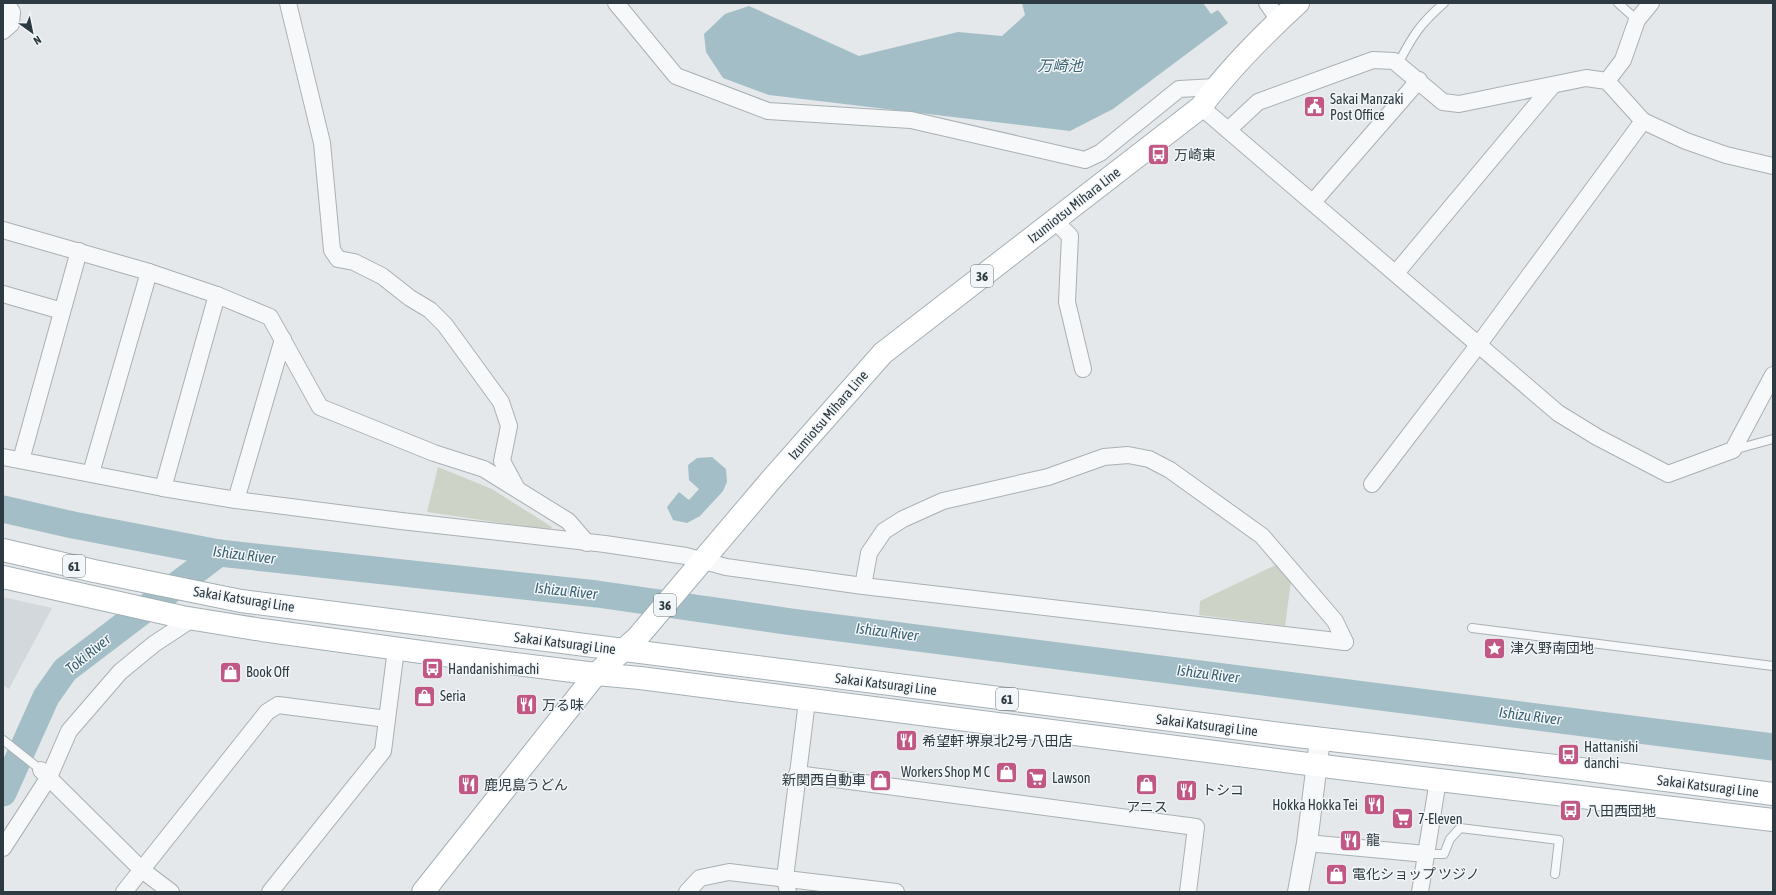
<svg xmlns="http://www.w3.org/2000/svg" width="1776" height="895" viewBox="0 0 1776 895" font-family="'Asap Condensed','Noto Sans JP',sans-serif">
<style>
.built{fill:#d2d8dc}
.green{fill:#cdd3c6}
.water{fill:#a3bec6}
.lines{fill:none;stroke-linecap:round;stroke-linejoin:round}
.river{stroke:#a3bec6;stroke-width:27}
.service-casing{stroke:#a9b0b4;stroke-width:10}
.minor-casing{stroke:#a9b0b4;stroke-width:18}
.tertiary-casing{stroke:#a9b0b4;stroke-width:22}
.primary-casing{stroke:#a4b0b5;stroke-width:24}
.service{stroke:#f6f8f9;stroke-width:8}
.minor{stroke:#f6f8f9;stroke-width:16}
.tertiary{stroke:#f6f8f9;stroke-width:20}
.primary{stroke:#fff;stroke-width:22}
.labels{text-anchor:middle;stroke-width:3;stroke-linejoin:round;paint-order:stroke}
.shield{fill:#f3f6f8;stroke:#687278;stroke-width:1}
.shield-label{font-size:13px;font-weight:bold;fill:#2d3a41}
.poi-label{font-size:14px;fill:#2d3a41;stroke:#f3f6f8;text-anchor:start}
.street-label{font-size:14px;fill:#2d3a41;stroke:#f3f6f8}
.water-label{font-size:15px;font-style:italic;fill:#3b6271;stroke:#f3f6f8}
</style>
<rect width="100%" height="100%" fill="#e4e8ea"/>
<path class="built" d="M3 597 52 608 9 689 3 685Z"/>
<g class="green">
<path d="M438 467 492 489 552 527 550 530 427 512Z"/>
<path d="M1278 564 1291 581 1285 626 1199 615 1200 601Z"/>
</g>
<g class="water">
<path d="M1022 3H1203L1211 14 1218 10 1228 23 1113 109 1070 131 769 95 723 78 706 52 704 34 725 14 749 6 859 56 958 32 1002 36 1025 15Z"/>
<path d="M712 457 726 469 727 482 723 491 700 516 687 523 673 520 667 507 679 492 689 500 699 489 689 480 688 465 697 458Z"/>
</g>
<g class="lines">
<g class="river">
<path d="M3 509 73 525 219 553 597 594 792 622 1773 747"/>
<path d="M3 793 46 697 65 670 219 553"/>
</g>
<defs>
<g id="service">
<path d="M1618 3 1637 20"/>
<path d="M1398 64C1413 35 1420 24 1444 3"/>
<path d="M1733 450 1773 439"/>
<path d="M1472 628 1773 666"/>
<path d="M3 740 41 770"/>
<path d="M1426 854H1444L1450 839 1460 828 1559 840 1555 874"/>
</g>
<g id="minor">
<path d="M288 3 322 143 332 250 338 259 354 262 382 276 410 298 430 310 445 325 501 402 509 426 502 461 517 489"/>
<path d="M616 3 676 76 768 111 911 120 1085 160 1100 153 1179 89 1216 87"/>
<path d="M1267 3 1279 20"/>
<path d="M3 31 11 24 12 12 6 3"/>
<path d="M1607 81 1623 60 1637 20 1651 3"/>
<path d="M1201 107 1558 413 1597 437 1668 474 1733 450 1773 375"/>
<path d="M1643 121 1686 141 1726 155 1773 166"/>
<path d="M1228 130 1258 102 1373 60 1394 61 1443 102 1459 104 1586 78 1607 81 1643 121 1479 344 1372 484"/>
<path d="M1313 202 1419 80"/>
<path d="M1055 221 1070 236 1067 302 1083 369"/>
<path d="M3 230 149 272 217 295 270 317 320 407 434 453 484 469 568 521 587 543"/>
<path d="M1396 273 1553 85"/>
<path d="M3 294 62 311"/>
<path d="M3 457 163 488 236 500 401 521 605 544 686 556 726 567 863 586 1345 642"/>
<path d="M21 460 79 251"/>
<path d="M91 473 149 272"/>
<path d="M163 488 217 295"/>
<path d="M236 500 283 339"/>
<path d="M863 586 869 553 884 531 903 519 943 501 1048 477 1104 457 1128 455 1149 459 1170 470 1262 536 1335 621 1345 642"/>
<path d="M41 770 142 870 171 892"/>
<path d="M797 774 1196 827 1188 892"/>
<path d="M1307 843 1426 854"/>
<path d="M3 848 49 777 69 731 120 672 154 644 192 619"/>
<path d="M124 892 267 712 278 705 387 719"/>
<path d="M270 892 383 751 396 649"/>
<path d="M687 892 700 878 729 872 896 892"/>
<path d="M788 892 785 878 807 701"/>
<path d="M1420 892 1438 780"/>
</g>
<path id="tertiary" d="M1298 892 1307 843 1320 739"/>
<g id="primary">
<path d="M3 550 94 571 241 601 1297 736 1573 768 1773 794"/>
<path d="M3 577 182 617 262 630 436 654 596 674 640 678 1339 768 1773 820"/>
<path d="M423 892 596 674 637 638 770 481 883 353 1201 107C1229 69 1263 35 1298 3"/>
</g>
</defs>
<use href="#service" class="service-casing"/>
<use href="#minor" class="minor-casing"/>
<use href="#tertiary" class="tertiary-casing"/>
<use href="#primary" class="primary-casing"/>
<use href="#service" class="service"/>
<use href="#minor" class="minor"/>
<use href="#tertiary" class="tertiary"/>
<use href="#primary" class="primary"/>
</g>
<defs>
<symbol id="civic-square" viewBox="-11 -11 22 22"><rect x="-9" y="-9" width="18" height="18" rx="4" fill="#c15785" stroke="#f3f6f8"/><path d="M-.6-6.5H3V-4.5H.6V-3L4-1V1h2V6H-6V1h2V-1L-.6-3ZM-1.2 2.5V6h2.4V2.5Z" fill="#fff"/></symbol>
<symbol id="bus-square" viewBox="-11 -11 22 22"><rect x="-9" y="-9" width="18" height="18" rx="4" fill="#c15785" stroke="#f3f6f8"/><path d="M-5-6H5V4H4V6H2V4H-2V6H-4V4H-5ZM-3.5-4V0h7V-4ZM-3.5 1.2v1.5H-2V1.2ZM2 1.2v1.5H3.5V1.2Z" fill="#fff"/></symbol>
<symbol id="sight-square" viewBox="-11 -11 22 22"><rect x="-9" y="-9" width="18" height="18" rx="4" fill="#c15785" stroke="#f3f6f8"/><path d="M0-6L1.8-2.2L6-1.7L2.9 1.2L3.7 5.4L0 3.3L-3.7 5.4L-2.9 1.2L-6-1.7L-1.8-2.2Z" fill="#fff"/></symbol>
<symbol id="shop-square" viewBox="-11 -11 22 22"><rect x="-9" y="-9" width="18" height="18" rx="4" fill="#c15785" stroke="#f3f6f8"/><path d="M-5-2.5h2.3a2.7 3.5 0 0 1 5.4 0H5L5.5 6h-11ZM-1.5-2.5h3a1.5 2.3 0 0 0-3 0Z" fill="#fff"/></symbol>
<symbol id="restaurant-square" viewBox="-11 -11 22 22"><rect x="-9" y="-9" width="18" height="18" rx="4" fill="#c15785" stroke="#f3f6f8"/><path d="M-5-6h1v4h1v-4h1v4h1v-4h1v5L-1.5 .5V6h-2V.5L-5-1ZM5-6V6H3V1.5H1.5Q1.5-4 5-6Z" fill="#fff"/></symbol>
<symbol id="supermarket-square" viewBox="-11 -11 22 22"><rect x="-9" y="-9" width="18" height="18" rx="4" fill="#c15785" stroke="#f3f6f8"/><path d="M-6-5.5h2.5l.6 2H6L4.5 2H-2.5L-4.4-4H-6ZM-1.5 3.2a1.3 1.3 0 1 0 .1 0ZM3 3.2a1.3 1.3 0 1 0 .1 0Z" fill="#fff"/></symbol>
</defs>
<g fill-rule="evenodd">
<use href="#civic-square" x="1302" y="94" width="25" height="25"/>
<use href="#bus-square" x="1146" y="142" width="25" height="25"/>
<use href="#sight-square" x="1482" y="636" width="25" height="25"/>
<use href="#bus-square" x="420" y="656" width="25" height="25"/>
<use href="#shop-square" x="218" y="660" width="25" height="25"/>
<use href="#shop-square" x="412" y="684" width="25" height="25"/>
<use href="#restaurant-square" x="514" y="692" width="25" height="25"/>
<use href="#restaurant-square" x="894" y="728" width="25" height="25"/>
<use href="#bus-square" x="1556" y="742" width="25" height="25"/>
<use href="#shop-square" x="994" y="760" width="25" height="25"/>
<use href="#supermarket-square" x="1024" y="766" width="25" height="25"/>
<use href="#shop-square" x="868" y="768" width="25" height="25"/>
<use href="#restaurant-square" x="456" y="772" width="25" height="25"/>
<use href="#shop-square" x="1134" y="772" width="25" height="25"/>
<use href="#restaurant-square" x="1174" y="778" width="25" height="25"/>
<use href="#restaurant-square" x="1362" y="792" width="25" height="25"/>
<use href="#bus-square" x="1558" y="798" width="25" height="25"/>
<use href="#supermarket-square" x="1390" y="806" width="25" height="25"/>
<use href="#restaurant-square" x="1338" y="828" width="25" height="25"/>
<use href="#shop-square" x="1324" y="862" width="25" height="25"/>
</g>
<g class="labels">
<g class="shield">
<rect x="971" y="265" width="22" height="22" rx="3"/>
<rect x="63" y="555" width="22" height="22" rx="3"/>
<rect x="654" y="594" width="22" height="22" rx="3"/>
<rect x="996" y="688" width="22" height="22" rx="3"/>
</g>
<g class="shield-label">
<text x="982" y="281">36</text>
<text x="74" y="571">61</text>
<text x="665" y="610">36</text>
<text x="1007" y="704">61</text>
</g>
<g class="poi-label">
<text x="1330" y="104">Sakai Manzaki<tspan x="1330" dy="16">Post Office</tspan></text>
<text x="1174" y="160">万崎東</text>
<text x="1510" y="653">津久野南団地</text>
<text x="448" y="674">Handanishimachi</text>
<text x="246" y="677">Book Off</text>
<text x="440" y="701">Seria</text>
<text x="542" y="710">万る味</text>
<text x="922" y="746">希望軒 堺泉北2号 八田店</text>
<text x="1584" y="752">Hattanishi<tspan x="1584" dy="16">danchi</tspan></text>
<text x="990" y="777" text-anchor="end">Workers Shop M C</text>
<text x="1052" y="783">Lawson</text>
<text x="866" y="785" text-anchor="end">新関西自動車</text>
<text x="484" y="790">鹿児島うどん</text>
<text x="1202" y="795">トシコ</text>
<text x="1358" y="810" text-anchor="end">Hokka Hokka Tei</text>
<text x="1147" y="812" text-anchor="middle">アニス</text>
<text x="1586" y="816">八田西団地</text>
<text x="1418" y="824">7-Eleven</text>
<text x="1366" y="845">龍</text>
<text x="1352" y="879">電化ショップ ツジノ</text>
</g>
<g class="street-label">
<text transform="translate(1074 205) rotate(-38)" y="5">Izumiotsu Mihara Line</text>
<text transform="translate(828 415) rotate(-49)" y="5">Izumiotsu Mihara Line</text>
<text transform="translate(244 599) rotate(9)" y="5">Sakai Katsuragi Line</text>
<text transform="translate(565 643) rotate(7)" y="5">Sakai Katsuragi Line</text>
<text transform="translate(886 684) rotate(7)" y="5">Sakai Katsuragi Line</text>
<text transform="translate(1207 725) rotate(7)" y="5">Sakai Katsuragi Line</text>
<text transform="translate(1708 786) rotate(7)" y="5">Sakai Katsuragi Line</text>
</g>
<g class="water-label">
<text x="1060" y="71">万崎池</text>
<text transform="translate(244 555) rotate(7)" y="5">Ishizu River</text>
<text transform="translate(566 591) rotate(6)" y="5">Ishizu River</text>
<text transform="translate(887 632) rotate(7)" y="5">Ishizu River</text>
<text transform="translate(88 654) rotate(-39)" y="5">Toki River</text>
<text transform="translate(1208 674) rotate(7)" y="5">Ishizu River</text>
<text transform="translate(1530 716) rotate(7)" y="5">Ishizu River</text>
</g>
</g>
<rect width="1776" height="895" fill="none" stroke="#2d3a41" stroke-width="8"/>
<g transform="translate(32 32) rotate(147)" stroke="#f3f6f8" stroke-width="3" paint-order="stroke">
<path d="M0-3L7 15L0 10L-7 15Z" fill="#2d3a41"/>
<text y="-6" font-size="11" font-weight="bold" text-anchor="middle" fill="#2d3a41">N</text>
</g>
</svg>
